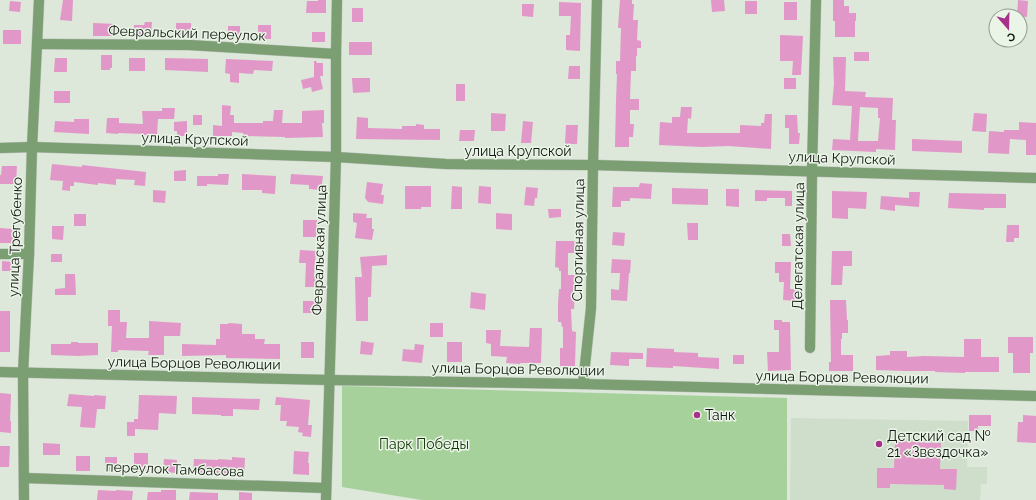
<svg xmlns="http://www.w3.org/2000/svg" width="1036" height="500" viewBox="0 0 1036 500" font-family="Raleway,sans-serif">
<style>
.built{fill:#cfdecb}
.green{fill:#a6d19b}
.building{fill:#e198c8;fill-rule:evenodd}
.lines{fill:none;stroke-linecap:round;stroke-linejoin:round}
.minor-casing{stroke:#b8c1b6;stroke-width:11}
.minor{stroke:#7b9e72;stroke-width:10}
.poi-dot{fill:#a83289;stroke:#eaf5e7;stroke-width:1.5}
.labels{text-anchor:middle;stroke-width:3;stroke-linejoin:round;paint-order:stroke}
.street-label{font-size:14px;fill:#121611;stroke:#eaf5e7}
.poi-label{font-size:14px;fill:#121611;stroke:#eaf5e7;text-anchor:start}
.park-label{font-size:14px;fill:#133608;stroke:#eaf5e7}
</style>
<rect width="100%" height="100%" fill="#dde7da"/>
<path class="built" d="M791 418 968 421 967 467H987V484H981L980 500H790Z"/>
<path class="green" d="M342 386 787 398V500H422L342 487Z"/>
<g class="building">
<path d="M63 0H73L72 21 60 20Z"/>
<path d="M318 0H326V13H306L307 1H318Z"/>
<path d="M620 0H632V4H634L633 20H638L637 40 641 41V48H637V56H636V71H631L630 99H639V110H630V124H634L633 137H629V147H615L616 101 617 74H616V61H620L621 28H618Z"/>
<path d="M711 0H724L725 11 712 12Z"/>
<path d="M833 0H844V6H849V13H856V21H855V37H835V21H833Z"/>
<path d="M1018 0 1028 1 1027 17 1017 16Z"/>
<path d="M10 1 21 2 20 12 9 11Z"/>
<rect x="745" y="1" width="12" height="13"/>
<path d="M559 2 581 3 580 51 566 50V35H570L571 16H559Z"/>
<rect x="784" y="2" width="13" height="18"/>
<path d="M522 4H534L533 17 522 16Z"/>
<rect x="352" y="8" width="11" height="14"/>
<path d="M145 22H152L151 36H133L134 25H144Z"/>
<path d="M93 23 116 24V36H93Z"/>
<path d="M176 23H191L192 37H174V29H176Z"/>
<rect x="258" y="25" width="13" height="14"/>
<rect x="228" y="26" width="12" height="12"/>
<rect x="3" y="30" width="18" height="14"/>
<rect x="312" y="32" width="13" height="10"/>
<path d="M780 35 803 36 801 75H792L793 61H780Z"/>
<rect x="349" y="42" width="23" height="13"/>
<rect x="854" y="52" width="15" height="9"/>
<path d="M101 55H112V68H110V70H101Z"/>
<path d="M833 57H846L845 91 866 92 865 97 893 98 892 120H896L895 150 876 149V152L832 150 833 139 850 140 852 106 832 105 834 84ZM860 107 878 108V118H880L878 141H858Z"/>
<path d="M55 58H67V72H54Z"/>
<rect x="129" y="58" width="16" height="13"/>
<path d="M165 58 208 59V72L165 70Z"/>
<path d="M226 59 273 61 272 71 254 70 253 74 239 73V83L230 82V74L225 73Z"/>
<path d="M314 61H316L317 63H323V76H320L323 89 312 92 311 87 303 89 301 80 314 77Z"/>
<path d="M569 66H580V79H568Z"/>
<path d="M352 78H370V92L353 93Z"/>
<rect x="784" y="78" width="12" height="11"/>
<rect x="456" y="84" width="9" height="17"/>
<rect x="54" y="91" width="16" height="12"/>
<path d="M222 105 231 106 230 115H234V123H263V121H273L274 110H283L282 123H302V111L324 110V123H322L323 137 285 138V137L243 136V133L232 132V136H213V125L222 126Z"/>
<path d="M681 107H692L691 119 688 118 687 133H740V125L761 126V123H764L765 114H772L771 149 728 146 702 147 659 145 660 122 672 123V117H680Z"/>
<path d="M162 108H175L174 119H158L157 136 144 135V134L118 133V134L106 133 107 118H119V123L143 124 142 111H162Z"/>
<path d="M491 113 506 114 505 131H491Z"/>
<path d="M974 113 987 114 986 132 972 131Z"/>
<rect x="193" y="115" width="9" height="10"/>
<path d="M785 115H797L798 133H800L799 144H789V128H785Z"/>
<path d="M357 117 368 118V128L402 129V126H416V124L424 125V129H440V140L356 139Z"/>
<path d="M74 119H89V134L54 132 55 121 74 122Z"/>
<path d="M187 121V136H177V131H174V122Z"/>
<path d="M523 121 533 122 531 143H521Z"/>
<path d="M1019 122 1036 123V155H1026V140L1010 139 1009 154 988 153 989 131 1004 132V130H1019Z"/>
<path d="M566 125H578L577 144H565Z"/>
<path d="M460 130H475L474 141H459Z"/>
<path d="M912 139 962 141V153L912 151Z"/>
<path d="M52 164 82 167V165L146 172 145 186 134 185 135 180 116 179V185L98 183V185L74 182V186H70V191L62 190 63 181 50 180Z"/>
<path d="M2 166H17L16 184H0V175H1Z"/>
<path d="M186 170V181H174V171Z"/>
<path d="M218 174H229L228 185 207 184V186H197V176H218Z"/>
<path d="M242 174 276 176 275 194 262 193V190H242Z"/>
<path d="M291 174 323 176 321 190 309 189V185L290 184Z"/>
<path d="M367 182 383 184 381 195H384L383 204 368 202 365 198Z"/>
<path d="M640 183 652 184 651 199 630 198V201H621V207H612L613 187H639Z"/>
<path d="M405 186H431V207H421V209H405Z"/>
<path d="M452 186 462 187V209H451Z"/>
<path d="M479 186 491 187V204L478 203Z"/>
<path d="M526 187 538 188 537 198H535L534 206 524 205Z"/>
<path d="M672 188 708 189V205L672 204Z"/>
<path d="M726 189H739V207L726 206Z"/>
<path d="M153 190 166 191 165 203 153 202Z"/>
<path d="M755 190 792 191V206H785V198H767V201H755Z"/>
<path d="M832 191 867 192 866 209 848 208V219L832 218Z"/>
<path d="M909 192H920L919 207 895 205V211L880 209 881 196 909 198Z"/>
<path d="M949 193 1006 194V208H984V210L948 208Z"/>
<path d="M548 209H561V217L549 218Z"/>
<path d="M353 213 367 214 366 218H372V229H374L372 240 355 238 357 223 353 222Z"/>
<path d="M496 213 512 214V230L496 229Z"/>
<rect x="74" y="214" width="12" height="12"/>
<path d="M303 220H317L316 237H303Z"/>
<path d="M687 223H698V240H688Z"/>
<path d="M1007 225H1019V238H1014V242H1006Z"/>
<path d="M52 226H64L63 240 52 239Z"/>
<path d="M0 228 14 229V243H0Z"/>
<path d="M613 232 625 233 624 246 612 245Z"/>
<path d="M782 234H790L791 246H782Z"/>
<path d="M556 241H576V253H568V275H576L574 309H571L572 331 576 332 575 366H560V348H563V327H562L561 322H558V304L559 289H561V271H559V268L555 267Z"/>
<path d="M300 250 316 251 314 276H316V287H305L306 263H299Z"/>
<path d="M832 251H852V266H843L842 285H831Z"/>
<rect x="51" y="254" width="11" height="8"/>
<path d="M387 255V265L372 266 371 297H368V321H356L355 277H362L360 257Z"/>
<path d="M612 259 631 260 630 273H629L627 301 611 300V289L619 290 620 273H611Z"/>
<path d="M2 261 13 262 12 271H2Z"/>
<path d="M775 262H791L790 289H796L795 301 783 300 784 282H779V273H775Z"/>
<path d="M65 274H75L76 295H55V289L65 288Z"/>
<path d="M471 292 486 294 485 310 470 308Z"/>
<path d="M830 300H846L847 320H848V333H842V339H841V355H853V371H829V362H831Z"/>
<rect x="303" y="301" width="14" height="12"/>
<path d="M108 310H120V322H127L126 338H149V321L181 323 180 336H164V355H148L149 351 118 350V352H111L112 326H108Z"/>
<rect x="0" y="311" width="10" height="41"/>
<path d="M774 320H782V322H790L791 370 768 371 767 352H779V330H774Z"/>
<path d="M228 323 242 324V334H255V339H265L264 344H280V359L226 358V355L182 356V344L216 345V339H220V324H228Z"/>
<rect x="430" y="323" width="13" height="14"/>
<path d="M530 328H542L541 363H520V364L506 363 507 357 491 356V344L486 343V330H501L500 346 529 347Z"/>
<path d="M1008 337H1033V353H1030V373H1013V353H1008Z"/>
<path d="M964 339H981V357H999V372H965V373L935 372V371H904L876 370V356L890 355V351H907V357L924 356 964 357Z"/>
<path d="M361 341 374 343 372 355 360 354Z"/>
<path d="M71 342H78V343H98V355L78 356 51 355V344H71Z"/>
<rect x="301" y="342" width="13" height="16"/>
<rect x="447" y="342" width="15" height="20"/>
<path d="M415 344 424 345 422 363 402 361 403 349 414 350Z"/>
<path d="M647 348 674 349V352L698 353V357L719 358V369L673 366V368L646 367Z"/>
<path d="M611 352 643 353V359H629V366L610 365Z"/>
<rect x="733" y="355" width="11" height="9"/>
<path d="M0 393 11 394 10 421H11V433L0 432Z"/>
<path d="M69 394 94 396V395L106 396 105 409H97L95 428 80 427 82 407 67 406Z"/>
<path d="M139 395 177 396 176 414 159 413 158 430 135 429V436H127V422H134V419H138Z"/>
<path d="M192 397 260 399 259 410 233 409V416H221V415L192 414Z"/>
<path d="M276 397 310 400 308 425H312L311 437 302 436 303 433 298 432 299 427 286 426 287 421H280L281 405H275Z"/>
<path d="M969 415H991V426H978V431H969Z"/>
<path d="M1023 415 1036 416V443L1017 442 1018 422H1023Z"/>
<path d="M895 441 941 443 940 469H957L956 490 944 489V485L890 484V488H877V468H894Z"/>
<path d="M43 443 60 444V455H43Z"/>
<path d="M0 446H10L9 467H0Z"/>
<path d="M294 451 309 452 308 463H309V475L293 474Z"/>
<rect x="134" y="453" width="14" height="19"/>
<rect x="76" y="456" width="14" height="15"/>
<rect x="105" y="457" width="12" height="14"/>
<path d="M232 457 245 458 244 476 193 473 194 459 218 460V459L232 460Z"/>
<path d="M164 459 177 460 176 473 163 472Z"/>
<path d="M98 490 116 491V490L133 491 132 500H97Z"/>
<path d="M161 490H176V500H147L148 492H161Z"/>
<path d="M190 492 218 493V500H189Z"/>
<path d="M239 492 252 493V500H239Z"/>
</g>
<g class="lines">
<defs>
<g id="minor">
<path d="M37 44 189 45 336 54"/>
<path d="M0 148 32 147 336 157 446 164 593 165 1036 178"/>
<path d="M0 254H29"/>
<path d="M810 348 812 171 816 0"/>
<path d="M0 372 329 380 583 384 1036 396"/>
<path d="M583 384 591 308 593 165 597 0"/>
<path d="M24 478 326 488"/>
<path d="M24 500 23 373 29 254 32 147 37 44 39 0"/>
<path d="M326 500 336 157V54L337 0"/>
</g>
</defs>
<use href="#minor" class="minor-casing"/>
<use href="#minor" class="minor"/>
</g>
<g class="poi-dot">
<circle cx="697" cy="415" r="4"/>
<circle cx="879" cy="444" r="4"/>
</g>
<g class="labels">
<g class="street-label">
<text transform="translate(187 33) rotate(2)" y="5">Февральский переулок</text>
<text transform="translate(195 139) rotate(2)" y="5">улица Крупской</text>
<text x="518" y="156">улица Крупской</text>
<text transform="translate(842 158) rotate(2)" y="5">улица Крупской</text>
<text transform="translate(15 237) rotate(-88)" y="5">улица Трегубенко</text>
<text transform="translate(578 240) rotate(-89)" y="5">Спортивная улица</text>
<text transform="translate(798 246) rotate(-89)" y="5">Делегатская улица</text>
<text transform="translate(319 250) rotate(-88)" y="5">Февральская улица</text>
<text transform="translate(194 363) rotate(1)" y="5">улица Борцов Революции</text>
<text transform="translate(518 369) rotate(1)" y="5">улица Борцов Революции</text>
<text transform="translate(842 377) rotate(1)" y="5">улица Борцов Революции</text>
<text transform="translate(175 469) rotate(2)" y="5">переулок Тамбасова</text>
</g>
<g class="poi-label">
<text x="705" y="420">Танк</text>
<text x="887" y="441">Детский сад №<tspan x="887" dy="16">21 «Звездочка»</tspan></text>
</g>
<g class="park-label">
<text x="424" y="449">Парк Победы</text>
</g>
</g>
<g transform="translate(1008 28) rotate(160)"><circle r="19" fill="#eaf5e7" stroke="#949c91"/>
<path d="M0-3L7 15L0 10L-7 15Z" fill="#a83289"/>
<text y="-6" font-size="11" font-weight="bold" text-anchor="middle" fill="#121611">С</text>
</g>
</svg>
